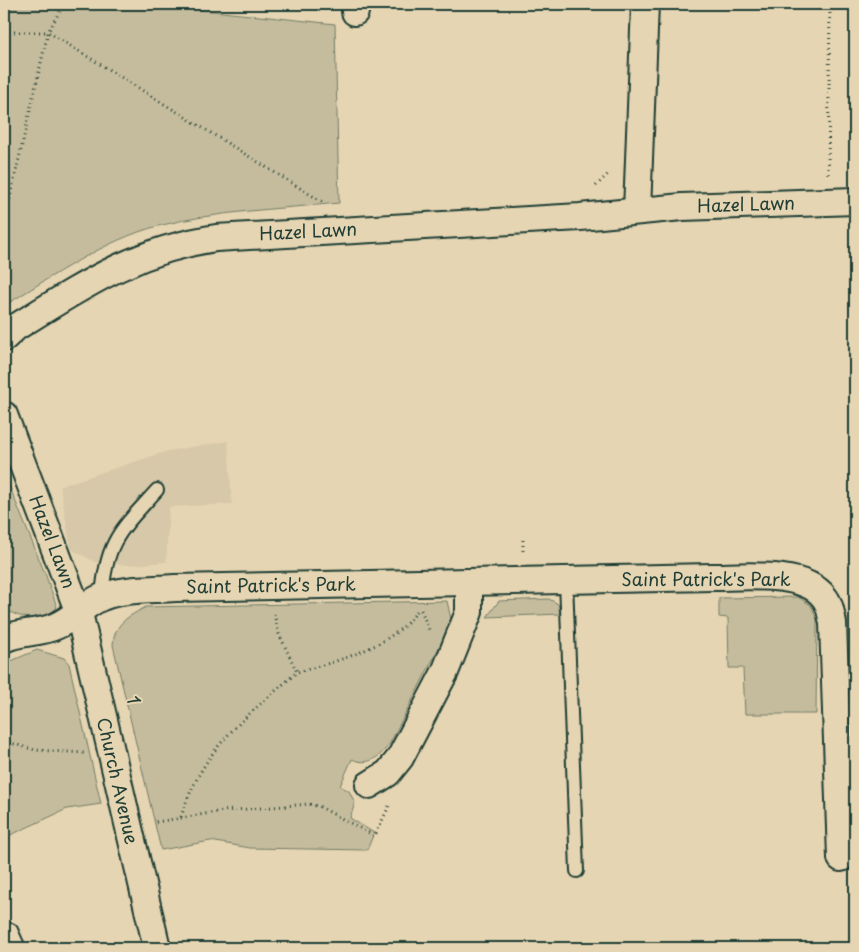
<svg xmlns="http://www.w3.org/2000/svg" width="859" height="952" viewBox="0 0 859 952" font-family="'Playpen Sans',sans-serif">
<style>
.built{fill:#d6c8a8}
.green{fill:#c5bc9d;stroke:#727c68}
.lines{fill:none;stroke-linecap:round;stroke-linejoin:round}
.lane-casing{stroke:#1f3d34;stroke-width:16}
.street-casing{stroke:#1f3d34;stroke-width:30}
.path{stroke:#1f3d34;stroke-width:3;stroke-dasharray:1 4;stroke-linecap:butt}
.lane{stroke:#e6d5b2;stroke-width:12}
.street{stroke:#e6d5b2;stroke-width:26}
.labels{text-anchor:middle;stroke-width:4;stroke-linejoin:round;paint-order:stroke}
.street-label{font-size:18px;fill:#1f3d34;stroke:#e6d5b2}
</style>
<rect width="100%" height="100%" fill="#e6d5b2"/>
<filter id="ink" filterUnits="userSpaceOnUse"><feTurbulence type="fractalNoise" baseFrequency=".02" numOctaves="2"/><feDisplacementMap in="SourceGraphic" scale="10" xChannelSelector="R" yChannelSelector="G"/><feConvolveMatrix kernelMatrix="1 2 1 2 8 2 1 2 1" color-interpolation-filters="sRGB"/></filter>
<g filter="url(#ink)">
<path class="built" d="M228 441 232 504 169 507 166 562 130 565 97 563 71 549 60 486 168 451Z"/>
<g class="green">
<path d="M4 4H146L335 24 339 203C279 209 217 211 158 226 107 239 49 278 4 306Z"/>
<path d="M4 473 46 576 57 607C43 624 19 619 4 608Z"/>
<path d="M798 597 811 605 817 620 816 714H745L743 668H729L728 618 719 617V598Z"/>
<path d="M549 599 558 604 560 614 487 617 499 601Z"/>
<path d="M447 601 451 619 448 630 390 743C381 756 369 767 352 759L340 786 349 791 355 803 350 818 374 833 367 850 250 848 210 841 161 850 113 645C114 623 129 616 146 607Z"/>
<path d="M37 650 64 658 69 664 101 804 67 809 4 838V664Z"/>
</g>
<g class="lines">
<defs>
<g id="lane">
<path d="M566 581 577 871"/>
<path d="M102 597C106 540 121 530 157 490"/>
<path d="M11 930 19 948"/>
</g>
<g id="street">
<path d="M355 12 356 4"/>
<path d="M637 211 645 4"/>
<path d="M4 338 16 327C84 285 135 250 216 238L580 217 682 207 855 201"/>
<path d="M4 415 79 613 157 948"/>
<path d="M4 639C20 631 39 634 56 626 73 619 86 603 102 597 124 588 152 590 175 588L712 577C743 577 804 570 824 597 830 604 831 614 833 623L841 858"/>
<path d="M369 785 388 773 400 758 445 672 469 612V583"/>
</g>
</defs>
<use href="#lane" class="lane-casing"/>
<use href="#street" class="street-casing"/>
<g class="path">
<path d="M4 32H48L324 203"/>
<path d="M828 174 830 4"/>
<path d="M596 186 609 173"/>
<path d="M4 224 48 32 64 4"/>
<path d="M523 540V554"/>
<path d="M421 610 430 632"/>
<path d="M274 614 279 634 297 672"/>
<path d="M4 741 35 750 84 753"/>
<path d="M181 817C203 749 238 724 289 679L297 672C336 662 394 646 417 611"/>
<path d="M156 822 223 811 309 804 320 807 375 836 389 806"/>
</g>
<use href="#lane" class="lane"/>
<use href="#street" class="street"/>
</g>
</g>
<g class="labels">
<g class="street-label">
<text transform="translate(746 205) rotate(-2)" y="6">Hazel Lawn</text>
<text transform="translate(308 232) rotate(-3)" y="6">Hazel Lawn</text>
<text transform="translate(52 542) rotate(69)" y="6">Hazel Lawn</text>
<text x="706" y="586">Saint Patrick's Park</text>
<text transform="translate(271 586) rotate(-1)" y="6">Saint Patrick's Park</text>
<text transform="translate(133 700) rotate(77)" y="6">1</text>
<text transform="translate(117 781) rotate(77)" y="6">Church Avenue</text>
</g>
</g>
<rect width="859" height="952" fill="none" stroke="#e6d5b2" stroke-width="20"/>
<rect x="10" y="10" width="839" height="932" fill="none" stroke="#1f3d34" stroke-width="2" filter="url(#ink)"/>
</svg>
